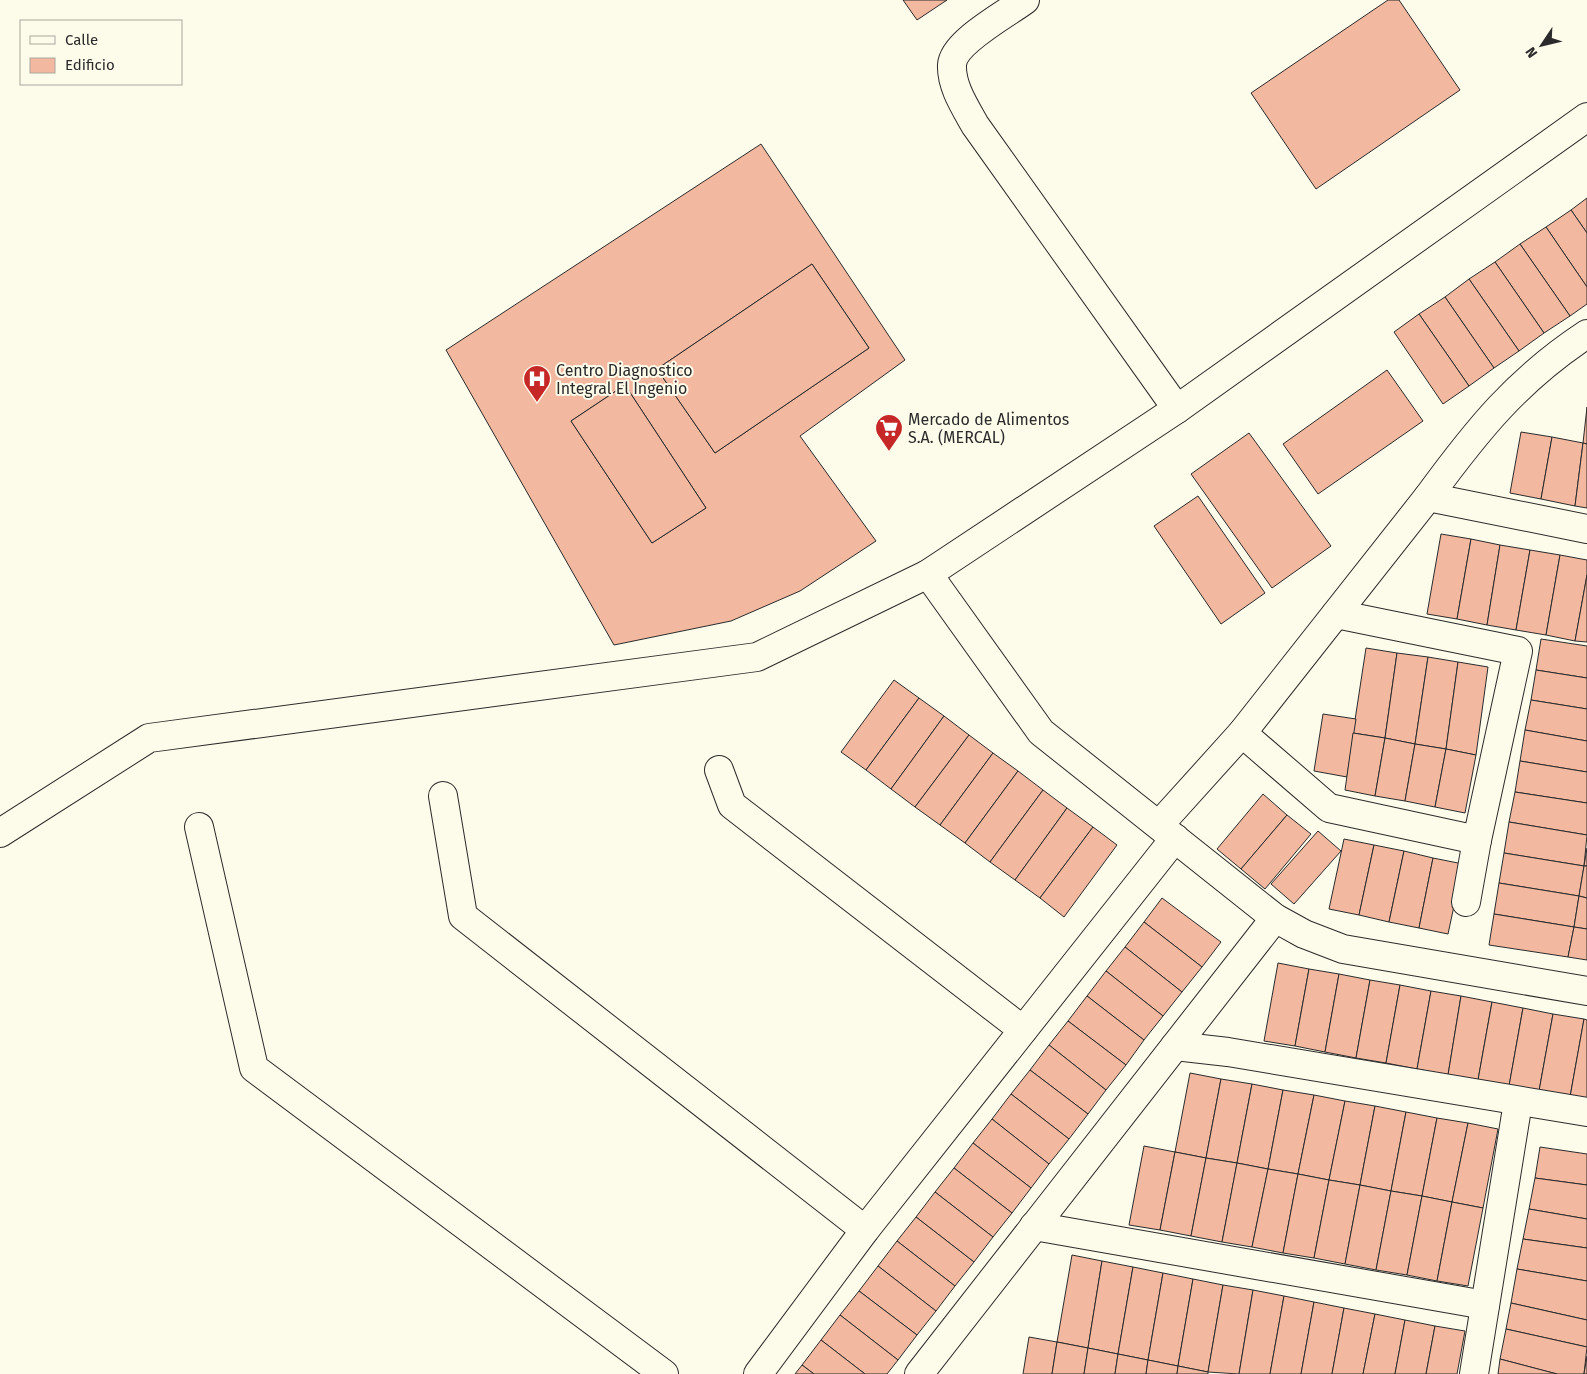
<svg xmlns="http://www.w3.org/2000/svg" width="1587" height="1374" viewBox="0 0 1587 1374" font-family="'Fira Sans',sans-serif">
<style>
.building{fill:#f2b8a0;stroke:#2b2b2b;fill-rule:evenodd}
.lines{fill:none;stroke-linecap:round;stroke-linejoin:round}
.minor-casing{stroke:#2b2b2b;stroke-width:30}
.minor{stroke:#fdfbea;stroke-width:28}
.labels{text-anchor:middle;stroke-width:4;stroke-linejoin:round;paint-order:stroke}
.poi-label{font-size:16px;fill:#2b2b2b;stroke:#fdfbea;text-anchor:start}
</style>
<rect width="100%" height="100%" fill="#fdfbea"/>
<g class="building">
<path d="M903 0H947L917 20Z"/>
<path d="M1388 0H1399L1460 90 1316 189 1251 93Z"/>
<path d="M761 144 905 360 800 436 876 541 800 591 731 621 614 645 446 350ZM812 264 869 348 715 453 657 369ZM625 385 706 508 652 543 571 421Z"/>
<path d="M1587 198V233L1571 210Z"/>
<path d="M1571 210 1587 233V287L1546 227Z"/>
<path d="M1546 227 1587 287V304L1570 316 1520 244Z"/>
<path d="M1520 244 1570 316 1544 333 1495 262Z"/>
<path d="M1495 262 1544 333 1519 351 1469 279Z"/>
<path d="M812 264 869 348 715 453 657 369Z"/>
<path d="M1469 279 1519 351 1494 368 1445 297Z"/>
<path d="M1445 297 1494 368 1469 386 1419 314Z"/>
<path d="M1419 314 1469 386 1443 404 1394 332Z"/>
<path d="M1387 370 1423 421 1318 494 1283 444Z"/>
<path d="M625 385 706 508 652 543 571 421Z"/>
<path d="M1587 407V444L1583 443Z"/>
<path d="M1521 432 1552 437 1541 499 1510 493Z"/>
<path d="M1249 433 1331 546 1272 588 1191 474Z"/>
<path d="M1552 437 1583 443 1575 506 1541 499Z"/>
<path d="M1583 443 1587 444V508L1575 506Z"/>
<path d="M1198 496 1265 593 1221 624 1154 526Z"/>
<path d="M1441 534 1471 539 1457 619 1427 614Z"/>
<path d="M1471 539 1500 545 1487 625 1457 619Z"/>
<path d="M1500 545 1530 550 1516 630 1487 625Z"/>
<path d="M1530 550 1560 555 1546 635 1516 630Z"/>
<path d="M1560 555 1587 560V575L1575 641 1546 635Z"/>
<path d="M1587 575V642L1575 641Z"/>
<path d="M1541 639 1587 646V678L1536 670Z"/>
<path d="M1366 648 1397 653 1385 738 1353 733Z"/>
<path d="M1397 653 1428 657 1415 744 1385 738Z"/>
<path d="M1428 657 1458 662 1446 749 1415 744Z"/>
<path d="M1458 662 1488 667 1476 755 1446 749Z"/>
<path d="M1536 670 1587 678V709L1531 700Z"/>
<path d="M894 680 919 698 866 770 841 752Z"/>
<path d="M919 698 944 716 891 789 866 770Z"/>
<path d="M1531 700 1587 709V741L1525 730Z"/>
<path d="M1323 714 1356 719 1347 777 1314 771Z"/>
<path d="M944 716 969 735 915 807 891 789Z"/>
<path d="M1525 730 1587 741V772L1520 761Z"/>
<path d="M1353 733 1385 738 1375 796 1345 790Z"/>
<path d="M969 735 993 753 940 825 915 807Z"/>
<path d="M1385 738 1415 744 1405 801 1375 796Z"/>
<path d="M1415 744 1446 749 1435 807 1405 801Z"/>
<path d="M1446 749 1476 755 1465 813 1435 807Z"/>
<path d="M993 753 1018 771 965 843 940 825Z"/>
<path d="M1520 761 1587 772V803L1515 792Z"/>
<path d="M1018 771 1043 790 990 862 965 843Z"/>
<path d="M1043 790 1067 808 1015 880 990 862Z"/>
<path d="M1515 792 1587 803V835L1509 822Z"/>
<path d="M1263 794 1287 815 1241 869 1217 849Z"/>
<path d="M1067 808 1093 827 1040 898 1015 880Z"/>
<path d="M1287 815 1311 834 1265 889 1241 869Z"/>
<path d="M1509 822 1587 835 1584 866 1504 853Z"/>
<path d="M1093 827 1117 845 1064 917 1040 898Z"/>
<path d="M1318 831 1341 851 1294 904 1271 884Z"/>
<path d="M1344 839 1374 845 1359 915 1329 909Z"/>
<path d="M1374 845 1404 851 1389 922 1359 915Z"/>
<path d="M1587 848V866H1584Z"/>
<path d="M1404 851 1433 858 1419 928 1389 922Z"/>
<path d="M1504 853 1584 866 1579 896 1499 883Z"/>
<path d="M1433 858 1463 864 1448 934 1419 928Z"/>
<path d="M1584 866H1587V898L1579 896Z"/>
<path d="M1499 883 1579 896 1574 927 1494 914Z"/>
<path d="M1579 896 1587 898V929L1574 927Z"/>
<path d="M1162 898 1221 942 1202 967 1144 922Z"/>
<path d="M1494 914 1574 927 1568 957 1489 945Z"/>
<path d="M1144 922 1202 967 1182 992 1125 947Z"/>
<path d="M1574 927 1587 929V960L1568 957Z"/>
<path d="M1125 947 1182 992 1163 1016 1106 971Z"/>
<path d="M1278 963 1309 969 1295 1046 1264 1041Z"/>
<path d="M1309 969 1339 974 1325 1052 1295 1046Z"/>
<path d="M1106 971 1163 1016 1144 1040 1087 996Z"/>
<path d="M1339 974 1370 980 1356 1058 1325 1052Z"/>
<path d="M1370 980 1400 985 1386 1063 1356 1058Z"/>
<path d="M1400 985 1431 991 1417 1069 1386 1063Z"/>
<path d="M1431 991 1461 996 1448 1075 1417 1069Z"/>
<path d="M1087 996 1144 1040 1126 1065 1068 1021Z"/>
<path d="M1461 996 1492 1002 1478 1080 1448 1075Z"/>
<path d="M1492 1002 1523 1008 1509 1086 1478 1080Z"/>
<path d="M1523 1008 1553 1014 1539 1091 1509 1086Z"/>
<path d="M1553 1014 1584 1019 1570 1097 1539 1091Z"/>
<path d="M1584 1019 1587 1020V1100L1570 1097Z"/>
<path d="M1068 1021 1126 1065 1106 1090 1049 1045Z"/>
<path d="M1049 1045 1106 1090 1088 1114 1030 1070Z"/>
<path d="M1030 1070 1088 1114 1069 1139 1011 1094Z"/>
<path d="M1190 1073 1221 1079 1206 1158 1175 1152Z"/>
<path d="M1221 1079 1252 1084 1237 1163 1206 1158Z"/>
<path d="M1252 1084 1283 1090 1268 1169 1237 1163Z"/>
<path d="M1283 1090 1314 1095 1298 1174 1268 1169Z"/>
<path d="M1011 1094 1069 1139 1049 1164 992 1119Z"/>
<path d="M1314 1095 1345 1101 1329 1180 1298 1174Z"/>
<path d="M1345 1101 1375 1106 1360 1185 1329 1180Z"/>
<path d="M1375 1106 1406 1112 1391 1191 1360 1185Z"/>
<path d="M1406 1112 1437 1118 1422 1196 1391 1191Z"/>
<path d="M1437 1118 1468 1123 1452 1202 1422 1196Z"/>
<path d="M992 1119 1049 1164 1031 1188 973 1143Z"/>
<path d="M1468 1123 1498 1129 1483 1208 1452 1202Z"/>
<path d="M973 1143 1031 1188 1012 1213 954 1168Z"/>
<path d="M1144 1146 1175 1152 1160 1230 1129 1225Z"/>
<path d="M1540 1147 1587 1154V1185L1535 1178Z"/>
<path d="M1175 1152 1206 1158 1191 1236 1160 1230Z"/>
<path d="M1206 1158 1237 1163 1222 1242 1191 1236Z"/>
<path d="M1237 1163 1268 1169 1252 1247 1222 1242Z"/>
<path d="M954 1168 1012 1213 993 1237 935 1192Z"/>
<path d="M1268 1169 1298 1174 1283 1253 1252 1247Z"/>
<path d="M1298 1174 1329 1180 1314 1258 1283 1253Z"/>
<path d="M1535 1178 1587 1185V1219L1529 1209Z"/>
<path d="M1329 1180 1360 1185 1345 1264 1314 1258Z"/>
<path d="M1360 1185 1391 1191 1376 1270 1345 1264Z"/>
<path d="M1391 1191 1422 1196 1407 1275 1376 1270Z"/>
<path d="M935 1192 993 1237 974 1262 916 1217Z"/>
<path d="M1422 1196 1452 1202 1437 1281 1407 1275Z"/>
<path d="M1452 1202 1483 1208 1468 1286 1437 1281Z"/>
<path d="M1529 1209 1587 1219V1248L1523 1239Z"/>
<path d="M916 1217 974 1262 955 1286 897 1241Z"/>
<path d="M1523 1239 1587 1248V1281L1517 1269Z"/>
<path d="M897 1241 955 1286 936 1311 878 1266Z"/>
<path d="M1072 1255 1102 1261 1088 1348 1057 1342Z"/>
<path d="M1102 1261 1133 1267 1118 1354 1088 1348Z"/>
<path d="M878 1266 936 1311 917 1335 859 1291Z"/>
<path d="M1133 1267 1163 1273 1148 1360 1118 1354Z"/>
<path d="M1517 1269 1587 1281V1320L1511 1303Z"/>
<path d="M1163 1273 1193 1279 1178 1366 1148 1360Z"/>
<path d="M1193 1279 1223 1285 1208 1372 1178 1366Z"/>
<path d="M1223 1285 1253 1290 1239 1374 1208 1372Z"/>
<path d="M1253 1290 1284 1296 1270 1374H1239Z"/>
<path d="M859 1291 917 1335 898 1360 840 1315Z"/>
<path d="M1284 1296 1314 1302 1301 1374H1270Z"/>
<path d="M1314 1302 1344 1308 1332 1374H1301Z"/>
<path d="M1511 1303 1587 1320V1347L1506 1329Z"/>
<path d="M1344 1308 1375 1314 1363 1374H1332Z"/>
<path d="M1375 1314 1405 1320 1395 1374H1363Z"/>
<path d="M840 1315 898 1360 887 1374H865L821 1340Z"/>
<path d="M1405 1320 1435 1326 1426 1374H1395Z"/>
<path d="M1435 1326 1465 1331 1457 1374H1426Z"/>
<path d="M1506 1329 1587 1347 1584 1374H1557L1500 1359Z"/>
<path d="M1029 1337 1057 1342 1052 1374H1023Z"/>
<path d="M821 1340 865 1374H814L802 1365Z"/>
<path d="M1057 1342 1088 1348 1084 1374H1052Z"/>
<path d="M1088 1348 1118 1354 1115 1374H1084Z"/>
<path d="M1118 1354 1148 1360 1146 1374H1115Z"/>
<path d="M1587 1356V1374H1584Z"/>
<path d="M1500 1359 1557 1374H1498Z"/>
<path d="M1148 1360 1178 1366 1177 1374H1146Z"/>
<path d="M802 1365 814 1374H795Z"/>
<path d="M1178 1366 1208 1372V1374H1177Z"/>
</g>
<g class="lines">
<defs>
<g id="minor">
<path d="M1025 0C1008 13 953 42 952 65 951 86 965 107 975 125L1177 409"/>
<path d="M1428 497C1477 430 1517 380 1587 334"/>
<path d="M928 574 1041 732 1275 918 1304 934 1343 949 1587 991"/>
<path d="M1336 614 1518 651 1477 840 1466 902"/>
<path d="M1242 733 1329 808 1477 840"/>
<path d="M719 770 732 805 1023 1030"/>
<path d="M443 796 463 916 865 1230"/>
<path d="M1159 825 1242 733 1428 497 1587 529"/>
<path d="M199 827 254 1068 664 1374"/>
<path d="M0 833 149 738 757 657 928 574 1177 409 1587 117"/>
<path d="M1175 1046 1228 1052 1587 1112"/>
<path d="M1034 1226 1485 1305"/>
<path d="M758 1374 865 1230 1175 838"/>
<path d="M919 1374 1275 918"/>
<path d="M1474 1374 1518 1102"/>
</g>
</defs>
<use href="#minor" class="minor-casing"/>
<use href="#minor" class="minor"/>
</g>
<defs>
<symbol id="hospital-pin" viewBox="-11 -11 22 30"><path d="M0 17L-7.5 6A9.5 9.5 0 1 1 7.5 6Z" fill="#c62828" stroke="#fdfbea"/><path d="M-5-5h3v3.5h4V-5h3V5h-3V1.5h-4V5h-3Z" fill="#fff"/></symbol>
<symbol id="supermarket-pin" viewBox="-11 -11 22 30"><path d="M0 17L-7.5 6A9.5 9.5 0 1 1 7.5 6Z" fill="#c62828" stroke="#fdfbea"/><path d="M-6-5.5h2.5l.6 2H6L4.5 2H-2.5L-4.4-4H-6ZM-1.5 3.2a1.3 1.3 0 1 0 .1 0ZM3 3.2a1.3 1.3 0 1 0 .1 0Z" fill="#fff"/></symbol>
</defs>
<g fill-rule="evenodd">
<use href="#hospital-pin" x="521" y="363" width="32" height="43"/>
<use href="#supermarket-pin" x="873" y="412" width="32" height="43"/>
</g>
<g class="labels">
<g class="poi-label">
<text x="556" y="376">Centro Diagnostico<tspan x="556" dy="18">Integral El Ingenio</tspan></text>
<text x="908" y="425">Mercado de Alimentos<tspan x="908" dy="18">S.A. (MERCAL)</tspan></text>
</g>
</g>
<rect x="20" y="20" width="162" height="65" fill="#fdfbea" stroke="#a9a89e"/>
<rect x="30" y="36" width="25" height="8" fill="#fdfbea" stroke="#a9a89e"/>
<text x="65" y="45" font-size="15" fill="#2b2b2b">Calle</text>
<rect x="30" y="58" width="25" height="15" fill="#f2b8a0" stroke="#a9a89e"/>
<text x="65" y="70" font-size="15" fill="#2b2b2b">Edificio</text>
<g transform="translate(1542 45) rotate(235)" stroke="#fdfbea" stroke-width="4" paint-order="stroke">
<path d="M0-4L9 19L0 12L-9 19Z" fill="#2b2b2b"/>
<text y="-8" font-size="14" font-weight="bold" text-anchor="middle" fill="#2b2b2b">N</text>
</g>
</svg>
